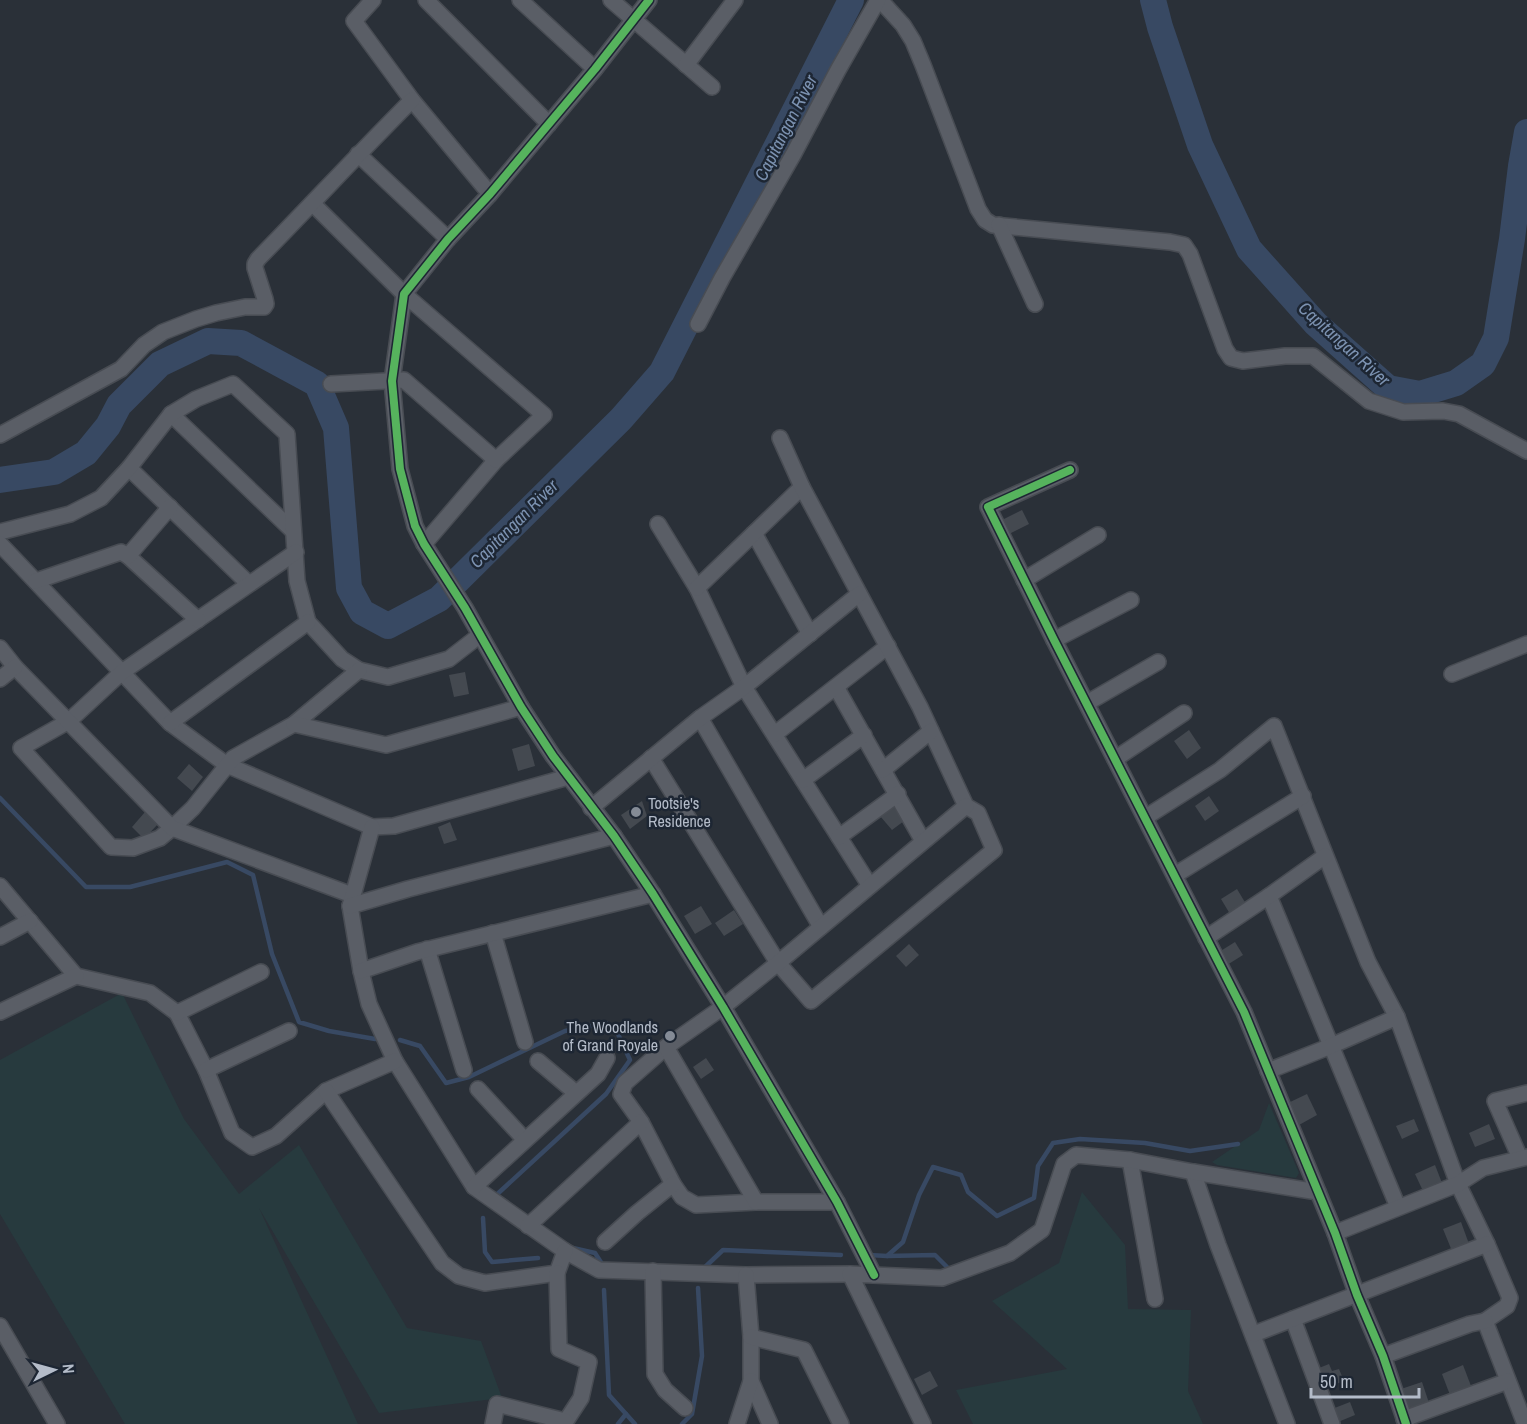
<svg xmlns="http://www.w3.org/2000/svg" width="1527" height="1424" viewBox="0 0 1527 1424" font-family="'Archivo Narrow',sans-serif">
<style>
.green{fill:#273a3e}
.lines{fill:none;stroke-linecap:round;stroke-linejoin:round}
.stream{stroke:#384963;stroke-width:4.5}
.river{stroke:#384963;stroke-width:26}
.building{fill:#444950}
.minor-casing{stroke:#484c53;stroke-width:18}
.minor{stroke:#5a5e66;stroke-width:15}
.cycleway-casing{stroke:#1d2633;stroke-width:11}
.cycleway{stroke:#56b35d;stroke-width:8}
.poi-dot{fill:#848b96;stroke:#1d2633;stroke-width:2}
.labels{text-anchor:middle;stroke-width:5;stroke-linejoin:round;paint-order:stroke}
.poi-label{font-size:16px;fill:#b4bcc9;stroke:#1d2633;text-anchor:start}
.water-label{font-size:18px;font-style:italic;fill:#7c92b1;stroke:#1d2633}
</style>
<rect width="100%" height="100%" fill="#2a3038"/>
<g class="green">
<path d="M122 993 184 1119 239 1194 299 1145 407 1328 481 1341 502 1398 379 1413 259 1208 358 1424H125L0 1214V1060Z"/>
<path d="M1269 1103 1299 1173 1296 1178 1217 1165 1212 1162 1259 1130Z"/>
<path d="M1082 1192 1125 1245 1128 1309 1191 1310 1188 1391 1203 1424H973L956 1390 1067 1369 992 1301 1059 1263Z"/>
</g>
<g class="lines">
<g class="stream">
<path d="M0 798 86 887H130L227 862 253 875 272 954 299 1022 329 1031 375 1039"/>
<path d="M400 1040 420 1046 446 1083 469 1077 565 1031 606 1023 618 1034 630 1060 606 1094 493 1198"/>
<path d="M483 1218 485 1252 492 1262 538 1258"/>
<path d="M573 1248 595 1253 604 1267"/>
<path d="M869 1255 887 1256 903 1242 919 1195 933 1167 961 1175 968 1192 997 1216 1034 1198 1038 1166 1053 1143 1080 1139 1145 1143 1190 1151 1238 1144"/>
<path d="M887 1256 935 1255 950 1270"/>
<path d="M704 1268 723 1250 841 1255"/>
<path d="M604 1290 609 1395 635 1424"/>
<path d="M618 1424 626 1414"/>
<path d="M682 1424 692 1414 702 1356 698 1288"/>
</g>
<g class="river">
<path d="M1153 0 1160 27 1200 145 1249 249 1316 324 1388 388 1420 394 1456 383 1483 364 1496 338 1512 239 1521 166 1527 132"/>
<path d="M0 480 54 472 86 453 108 426 119 405 160 364 208 341 241 343 317 384 336 428 349 588 362 612 388 626 439 599 621 419 662 372 851 0"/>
</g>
</g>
<g class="building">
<path d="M1022 510 1029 524 1007 535 1000 521Z"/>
<path d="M465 672 469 694 454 697 449 675Z"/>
<path d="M1189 730 1201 748 1187 759 1174 741Z"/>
<path d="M529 744 535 766 518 771 512 749Z"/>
<path d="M189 764 203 777 192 791 177 778Z"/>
<path d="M1209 796 1219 811 1205 821 1195 806Z"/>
<path d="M642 801 647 816 630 829 621 815Z"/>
<path d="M893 806 904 821 892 830 880 816Z"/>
<path d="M145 812 158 824 144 839 132 827Z"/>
<path d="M450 822 457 840 444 844 438 827Z"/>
<path d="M1237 889 1246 904 1230 914 1221 899Z"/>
<path d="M701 906 712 924 695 934 684 916Z"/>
<path d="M734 910 743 924 724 936 715 923Z"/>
<path d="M1235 942 1243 955 1227 965 1219 952Z"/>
<path d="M909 944 919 955 906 967 896 956Z"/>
<path d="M706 1058 714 1070 701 1079 693 1067Z"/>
<path d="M1307 1094 1317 1115 1299 1125 1288 1103Z"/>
<path d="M1414 1119 1419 1131 1402 1139 1396 1126Z"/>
<path d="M1489 1124 1495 1139 1475 1147 1469 1133Z"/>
<path d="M1435 1165 1442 1183 1423 1191 1415 1174Z"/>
<path d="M1461 1222 1469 1244 1452 1251 1443 1229Z"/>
<path d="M1329 1364 1332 1371 1339 1369 1344 1381 1326 1388 1319 1368Z"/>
<path d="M1463 1365 1471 1386 1450 1395 1442 1374Z"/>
<path d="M930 1371 938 1386 922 1395 914 1379Z"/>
<path d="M1422 1382 1429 1403 1409 1410 1401 1389Z"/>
<path d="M1350 1402 1355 1415 1338 1422 1332 1409Z"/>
</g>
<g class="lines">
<defs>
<g id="minor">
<path d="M373 0 354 21 412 100 490 194"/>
<path d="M426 0 549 124"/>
<path d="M520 0 595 69"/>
<path d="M611 0 712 87"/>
<path d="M649 0 595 69 490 194 448 239 404 294 392 381 400 469 415 526 424 544 465 608 521 707 553 756 614 836 653 894 723 1007 837 1202 874 1275"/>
<path d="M880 0 903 25 913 41 923 65 978 209 985 220 993 225 1170 242 1184 245 1190 254 1225 349 1231 358 1243 361 1285 356H1313L1369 401 1403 412 1443 411 1459 414 1527 451"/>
<path d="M686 65 735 0"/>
<path d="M358 154 448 239"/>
<path d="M313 204 404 294 544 415 496 460 424 544"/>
<path d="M999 225 1035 304"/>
<path d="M698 324 722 278 793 155 838 70 878 0"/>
<path d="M331 384 404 380 496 460"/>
<path d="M171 414 293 531"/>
<path d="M0 435 121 369 144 345 163 332 196 319 216 313 245 307H264L266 304 265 299 255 268V264L258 259C310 206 360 152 412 100"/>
<path d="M129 468 249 584"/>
<path d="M1070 470 988 507 1054 640 1244 1012 1335 1233 1357 1295 1383 1356 1406 1424"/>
<path d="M658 524 697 588 744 687 870 886"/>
<path d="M0 532 70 514 101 498 129 468 171 414 196 399 233 384 287 434 297 581 308 622 342 659 359 670 388 677 449 659 480 635"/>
<path d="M754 533 810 634"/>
<path d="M0 544 170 723 227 765 372 827 394 826 568 777"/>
<path d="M296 552 122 672 69 721 21 748 111 847 133 848 160 838 172 828 193 808 233 758 294 724 359 670"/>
<path d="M128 556 198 620"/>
<path d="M1024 580 1098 535"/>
<path d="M36 581 121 552 128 556 170 507"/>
<path d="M697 588 802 487"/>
<path d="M1054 640 1131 600"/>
<path d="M0 648 15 667 172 828 352 895"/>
<path d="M1452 674 1527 644"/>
<path d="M0 679 15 667"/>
<path d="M836 687 923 841"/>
<path d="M1087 703 1158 662"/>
<path d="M700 718 821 927"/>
<path d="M170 723 308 622"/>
<path d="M294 724 386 745 521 707"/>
<path d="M775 734 888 646"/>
<path d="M651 758 778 963 811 1001 994 850 978 813 966 806 920 707 802 487 780 438"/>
<path d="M1115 759 1184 713"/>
<path d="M883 770 931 731"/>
<path d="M803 780 864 735"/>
<path d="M591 808 700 718 744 687 859 594"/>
<path d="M1146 817 1220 770 1274 726 1368 962 1397 1017"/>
<path d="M372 827 350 906 361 971 369 1004 395 1061 474 1187 565 1251 599 1270 746 1275 850 1274"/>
<path d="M839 837 898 794"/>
<path d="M1175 875 1303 796"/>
<path d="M0 886 76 976 150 993 177 1013 206 1070 232 1133 252 1147 276 1136 326 1091 395 1061"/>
<path d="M1269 896 1398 1207"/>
<path d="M350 906 408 889 614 836"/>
<path d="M493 933 525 1042"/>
<path d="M0 937 30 921"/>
<path d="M1206 938 1269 896 1325 856"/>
<path d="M427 949 464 1070"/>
<path d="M361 971 417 952 653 894"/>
<path d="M0 1012 76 976"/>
<path d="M177 1013 261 972"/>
<path d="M666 1047 625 1083 621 1094 641 1122 673 1184 682 1197 696 1205 756 1202"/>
<path d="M538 1061 576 1093"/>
<path d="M206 1070 289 1031"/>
<path d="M1268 1071 1331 1046 1397 1017 1458 1184 1487 1244 1510 1298 1507 1306 1485 1321 1525 1424"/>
<path d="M478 1089 525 1140"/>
<path d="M326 1091 442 1263 459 1276 485 1283 557 1273 565 1251"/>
<path d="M1520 1158 1495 1101 1527 1093"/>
<path d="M1130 1160 1155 1299"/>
<path d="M1193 1172 1218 1245 1287 1424"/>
<path d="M474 1187 598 1074 607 1058"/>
<path d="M837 1202H756L666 1047 723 1007 778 963 966 806"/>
<path d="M528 1226 641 1122"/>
<path d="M1335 1233 1458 1184 1483 1168 1527 1157"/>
<path d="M605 1242 637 1213 673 1184"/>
<path d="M653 1271 655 1374 665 1390 685 1408"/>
<path d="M557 1273 559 1349 589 1362 581 1398 564 1424"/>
<path d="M746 1275 751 1337V1381L770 1424"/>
<path d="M1293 1319 1332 1424"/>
<path d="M0 1326 57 1424"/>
<path d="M1254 1334 1487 1244"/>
<path d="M751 1337 804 1350 841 1424"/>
<path d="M1383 1356 1470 1324 1485 1321"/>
<path d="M1404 1419 1508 1381"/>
<path d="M493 1424 497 1404 565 1421"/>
<path d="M737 1424 751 1381"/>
<path d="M923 1424 850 1274 942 1278 1010 1253 1042 1230 1064 1164 1076 1155 1130 1160 1193 1172 1318 1192"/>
</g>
</defs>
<use href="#minor" class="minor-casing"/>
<use href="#minor" class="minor"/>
<defs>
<g id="cycleway">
<path d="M649 0 595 69 490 194 448 239 404 294 392 381 400 469 415 526 424 544 465 608 521 707 553 756 614 836 653 894 723 1007 837 1202 874 1275"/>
<path d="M1070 470 988 507 1054 640 1244 1012 1335 1233 1357 1295 1383 1356 1406 1424"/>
</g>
</defs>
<use href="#cycleway" class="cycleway-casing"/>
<use href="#cycleway" class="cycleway"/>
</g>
<g class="poi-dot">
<circle cx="636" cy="812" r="6"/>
<circle cx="670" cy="1036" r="6"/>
</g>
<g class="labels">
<g class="poi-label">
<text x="648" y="809">Tootsie's<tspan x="648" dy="18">Residence</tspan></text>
<text x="658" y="1033" text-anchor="end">The Woodlands<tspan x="658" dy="18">of Grand Royale</tspan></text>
</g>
<g class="water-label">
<text transform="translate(786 128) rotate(-63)" y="6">Capitangan River</text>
<text transform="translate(1344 344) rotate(42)" y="6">Capitangan River</text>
<text transform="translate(514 524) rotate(-45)" y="6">Capitangan River</text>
</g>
</g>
<g transform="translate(54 1370) rotate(85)" stroke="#1d2633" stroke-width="4.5" paint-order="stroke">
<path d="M0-4.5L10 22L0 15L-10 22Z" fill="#b4bcc9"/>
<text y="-9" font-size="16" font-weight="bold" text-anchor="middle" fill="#b4bcc9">N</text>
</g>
<path d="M1311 1388v9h108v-9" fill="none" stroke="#b4bcc9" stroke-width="3"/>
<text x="1320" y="1388" font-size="18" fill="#b4bcc9" stroke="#1d2633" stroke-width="4.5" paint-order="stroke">50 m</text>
</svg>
